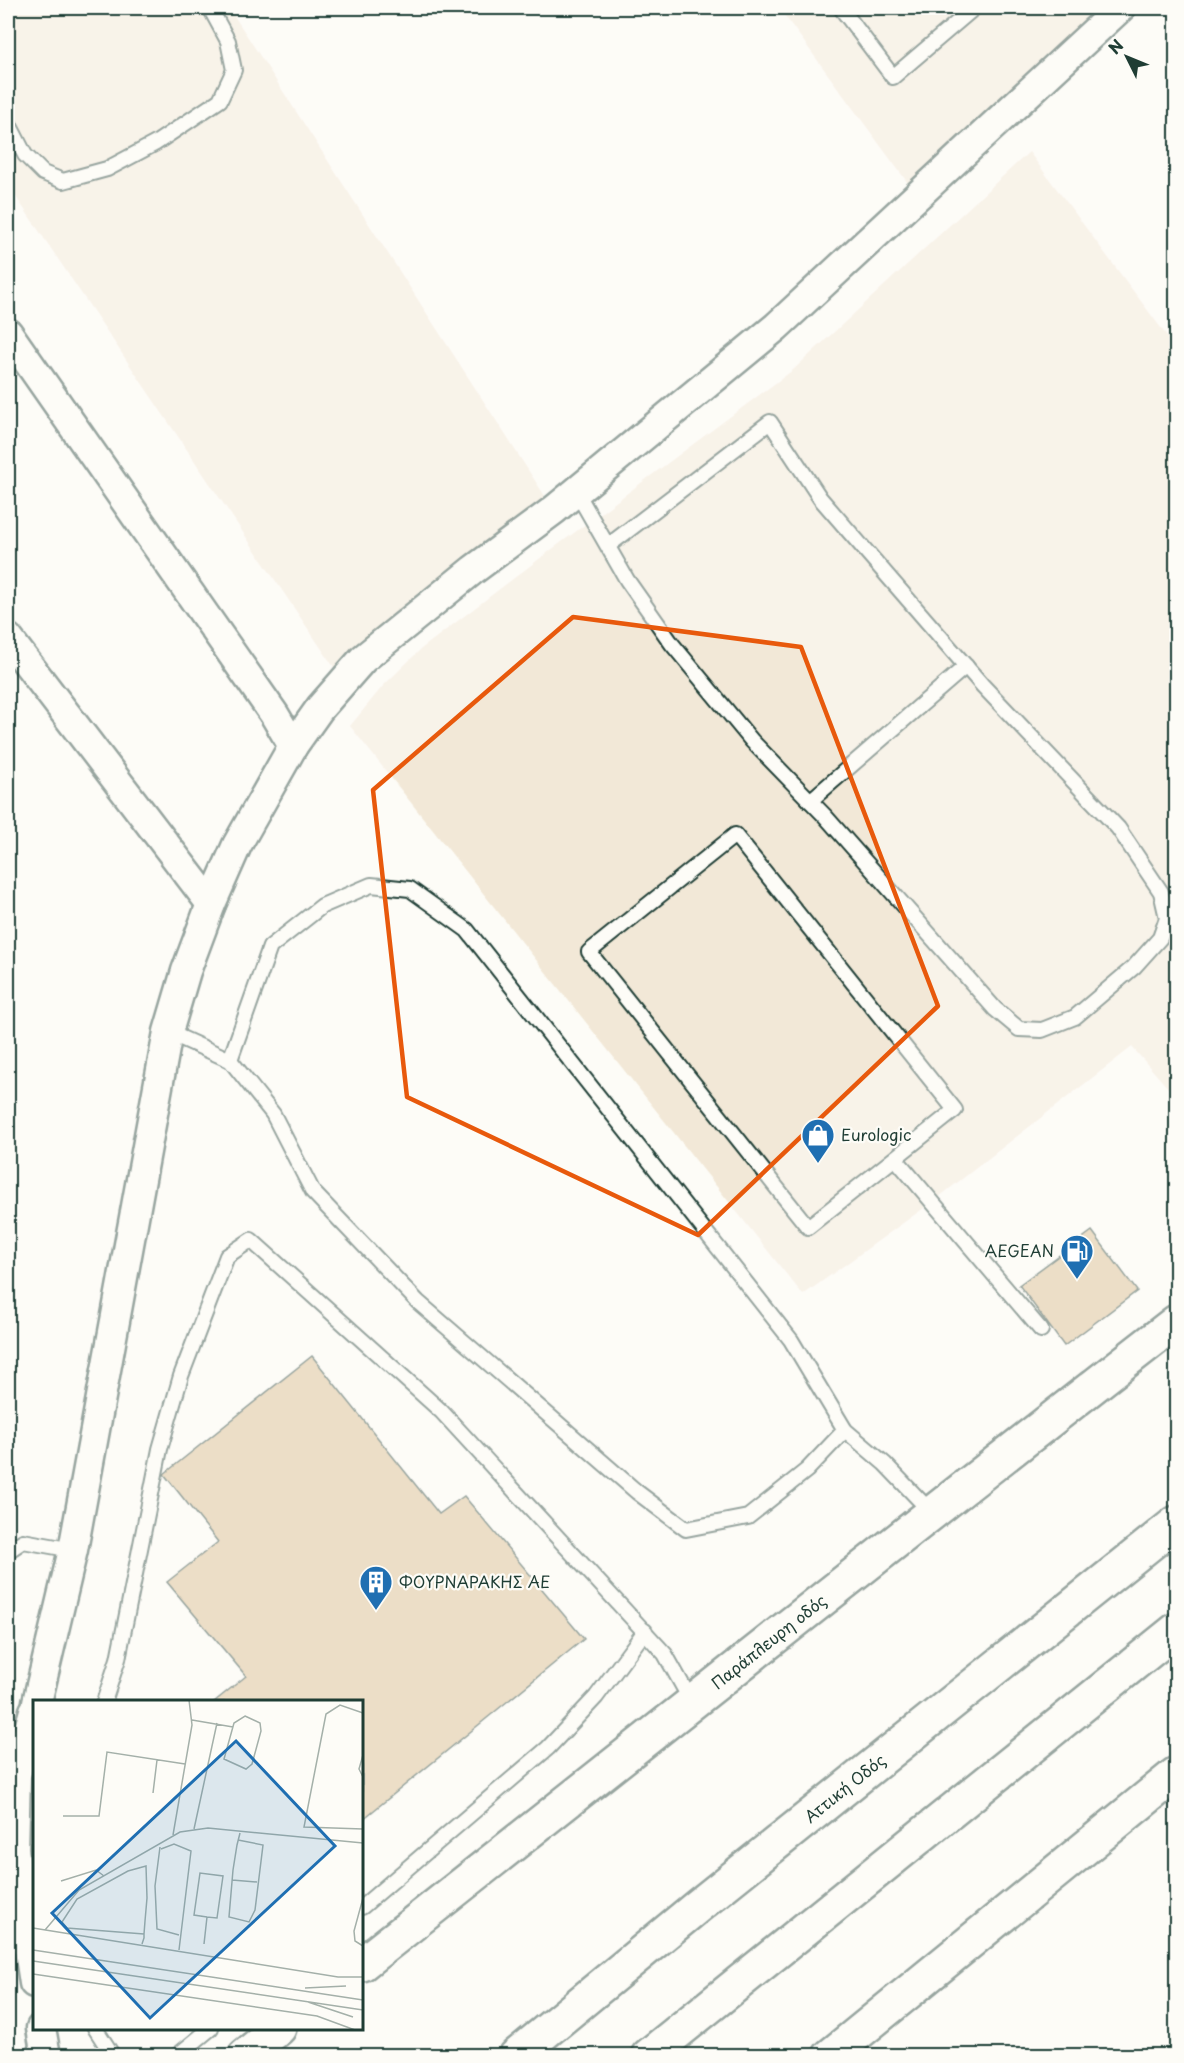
<svg xmlns="http://www.w3.org/2000/svg" width="1184" height="2063" viewBox="0 0 1184 2063" font-family="'Playpen Sans',sans-serif">
<style>
.built{fill:#f2e8d7}
.building{fill:#d8ba8c;stroke:#1f3d34;stroke-width:1.5}
.lines{fill:none;stroke-linecap:round;stroke-linejoin:round}
.service-casing{stroke:#1f3d34;stroke-width:18}
.minor-casing{stroke:#1f3d34;stroke-width:33}
.tertiary-casing{stroke:#1f3d34;stroke-width:38}
.motorway-casing{stroke:#1f3d34;stroke-width:38}
.service{stroke:#fdfcf7;stroke-width:14}
.minor{stroke:#fdfcf7;stroke-width:28}
.tertiary{stroke:#fdfcf7;stroke-width:33}
.motorway{stroke:#fdfcf7;stroke-width:33}
.marked{fill:none;stroke:#e8590c;stroke-width:4.5;stroke-linejoin:round}
.labels{text-anchor:middle;stroke-width:4.5;stroke-linejoin:round;paint-order:stroke}
.poi-label{font-size:16px;fill:#1f3d34;stroke:#fdfcf7;text-anchor:start}
.street-label{font-size:16px;fill:#1f3d34;stroke:#fdfcf7}
.inset-road{fill:none;stroke:#a4b0a9;stroke-width:1.5}
.view{fill:#1f6fb2;fill-opacity:0.15;stroke:#1f6fb2;stroke-width:3}
.inset-edge{fill:none;stroke:#1f3d34;stroke-width:3}
</style>
<rect width="100%" height="100%" fill="#fdfcf7"/>
<filter id="ink" filterUnits="userSpaceOnUse"><feTurbulence type="fractalNoise" baseFrequency=".0167" numOctaves="2"/><feDisplacementMap in="SourceGraphic" scale="12" xChannelSelector="R" yChannelSelector="G"/><feConvolveMatrix kernelMatrix="1 2 1 2 8 2 1 2 1" color-interpolation-filters="sRGB"/></filter>
<g filter="url(#ink)">
<g class="built">
<path d="M8 8H229L554 510 340 676 8 185Z"/>
<path d="M779 8H1134L922 202Z"/>
<path d="M1029 152 1176 348V1097L1132 1047 935 1200 803 1295 350 726 383 686 421 649 547 553 793 370Z"/>
</g>
<g class="building">
<path d="M1092 1231 1137 1291 1064 1346 1019 1285Z"/>
<path d="M312 1356 439 1514 464 1496 584 1639 362 1820V1702H214L246 1676 167 1582 218 1542 164 1474Z"/>
</g>
<g class="lines">
<defs>
<g id="service">
<path d="M841 8 893 77 974 8"/>
<path d="M8 122 25 155 43 173 63 181 107 169 156 143 220 100 234 70 228 41 210 8"/>
<path d="M576 491 627 580 672 644 752 741 825 816 995 1009 1019 1029 1042 1030 1075 1017 1134 967 1160 938 1167 918 1161 892 1118 828 983 686 820 498 770 422 609 545"/>
<path d="M810 801 966 666"/>
<path d="M168 1032 230 1060 273 1114 313 1192 418 1302 637 1492 686 1529 748 1517 807 1470 845 1430"/>
<path d="M230 1060 270 947 322 906 371 885 410 889 467 930 791 1340 845 1430 885 1464 931 1512"/>
<path d="M895 1158 808 1227 589 952 735 835 955 1110 895 1158 1041 1330"/>
<path d="M8 1551 23 1541 73 1550"/>
<path d="M104 1702 118 1659 160 1449 181 1376 227 1256 251 1240 441 1411 665 1654 693 1704"/>
<path d="M362 1907 548 1748 596 1697 645 1631"/>
<path d="M95 2028 113 2056"/>
<path d="M177 2056 211 2028"/>
</g>
<g id="minor">
<path d="M8 333 274 714 293 746"/>
<path d="M8 638 211 904"/>
<path d="M37 1702 73 1550 168 1032 186 971 211 904 237 845 293 746 320 708 363 659 473 570 554 510 776 327 1120 8"/>
<path d="M34 1711 16 1775 14 1850 34 1983"/>
<path d="M41 2028 46 2056"/>
</g>
<g id="tertiary">
<path id="s1" d="M362 1964C633 1750 903 1534 1176 1322"/>
<path d="M245 2056 279 2028"/>
<path d="M830 2056 1176 1774"/>
</g>
<g id="motorway">
<path id="s2" d="M516 2056 698 1906 1176 1523"/>
<path d="M648 2056 1176 1630"/>
</g>
</defs>
<use href="#service" class="service-casing"/>
<use href="#minor" class="minor-casing"/>
<use href="#tertiary" class="tertiary-casing"/>
<use href="#motorway" class="motorway-casing"/>
<use href="#service" class="service"/>
<use href="#minor" class="minor"/>
<use href="#tertiary" class="tertiary"/>
<use href="#motorway" class="motorway"/>
</g>
</g>
<path d="M0 0H1184V2063H0ZM573 617 801 647 938 1006 698 1235 407 1097 373 790Z" fill="#fdfcf7" fill-opacity=".55" fill-rule="evenodd"/>
<path class="marked" d="M573 617 801 647 938 1006 698 1235 407 1097 373 790Z"/>
<defs>
<symbol id="shop-pin" viewBox="-11 -11 22 30"><path d="M0 17L-7.5 6A9.5 9.5 0 1 1 7.5 6Z" fill="#1f6fb2" stroke="#fdfcf7"/><path d="M-5-2.5h2.3a2.7 3.5 0 0 1 5.4 0H5L5.5 6h-11ZM-1.5-2.5h3a1.5 2.3 0 0 0-3 0Z" fill="#fff"/></symbol>
<symbol id="fuel-pin" viewBox="-11 -11 22 30"><path d="M0 17L-7.5 6A9.5 9.5 0 1 1 7.5 6Z" fill="#1f6fb2" stroke="#fdfcf7"/><path d="M-5.5-6h7V0h2V4h1.3V-2.5L3-4.5l.8-.8L6-3V5H2.5V1h-1V6h-7ZM-4.2-4.7v3.2H.2V-4.7Z" fill="#fff"/></symbol>
<symbol id="building-pin" viewBox="-11 -11 22 30"><path d="M0 17L-7.5 6A9.5 9.5 0 1 1 7.5 6Z" fill="#1f6fb2" stroke="#fdfcf7"/><path d="M-4-6H4V6H1V3H-1V6H-4ZM-2.5-4.3h1.7v1.8h-1.7ZM.8-4.3h1.7v1.8H.8ZM-2.5-1h1.7V.8h-1.7ZM.8-1h1.7V.8H.8Z" fill="#fff"/></symbol>
</defs>
<g fill-rule="evenodd">
<use href="#shop-pin" x="799" y="1116" width="38" height="52"/>
<use href="#fuel-pin" x="1058" y="1232" width="38" height="52"/>
<use href="#building-pin" x="357" y="1563" width="38" height="52"/>
</g>
<g class="labels">
<g class="poi-label">
<text x="841" y="1141">Eurologic</text>
<text x="1054" y="1257" text-anchor="end">AEGEAN</text>
<text x="399" y="1588">ΦΟΥΡΝΑΡΑΚΗΣ ΑΕ</text>
</g>
<g class="street-label">
<text dy="6" stroke="none"><textPath href="#s1" startOffset="519">Παράπλευρη οδός</textPath></text>
<text dy="6" stroke="none"><textPath href="#s2" startOffset="424">Αττική Οδός</textPath></text>
</g>
</g>
<g transform="translate(33 1700)">
<rect width="330" height="330" fill="#fdfcf7"/>
<path class="inset-road" d="M330 13 307 5 293 14 271 127 330 129M212 16 227 23 228 31 219 64 213 69 191 59 201 23ZM159 20 200 27M330 55 326 69 330 77M120 93 124 60M30 116H66L74 52 152 64M161 129 184 23M140 135 159 25 156 0M205 140 230 145 222 210 216 222 196 217 200 170 204 145 207 133M127 147 122 186 124 229 146 235M128 149 141 144 158 151 146 250M199 180 224 182M28 181 63 170 71 176M330 198 321 231 322 241 330 246M0 228 305 277H330M12 230 46 190 147 132 175 128 330 143M109 244 111 238V234L112 221 114 198 113 166 95 171 44 199 29 222 34 228 111 234M171 244 174 217 184 218 190 176 167 173 161 215 174 217M0 250 330 300M0 261 330 310M0 274 284 316 322 330M272 288 313 286M275 302 320 317"/>
<path class="view" d="M203 41 302 146 117 318 19 213Z"/>
<rect width="330" height="330" class="inset-edge"/>
</g>
<rect width="1184" height="2063" fill="none" stroke="#fdfcf7" stroke-width="30"/>
<rect x="15" y="15" width="1154" height="2033" fill="none" stroke="#1f3d34" stroke-width="2" filter="url(#ink)"/>
<g transform="translate(1127 57) rotate(313)" stroke="#fdfcf7" stroke-width="4.5" paint-order="stroke">
<path d="M0-4.5L10 22L0 15L-10 22Z" fill="#1f3d34"/>
<text y="-9" font-size="16" font-weight="bold" text-anchor="middle" fill="#1f3d34">N</text>
</g>
</svg>
